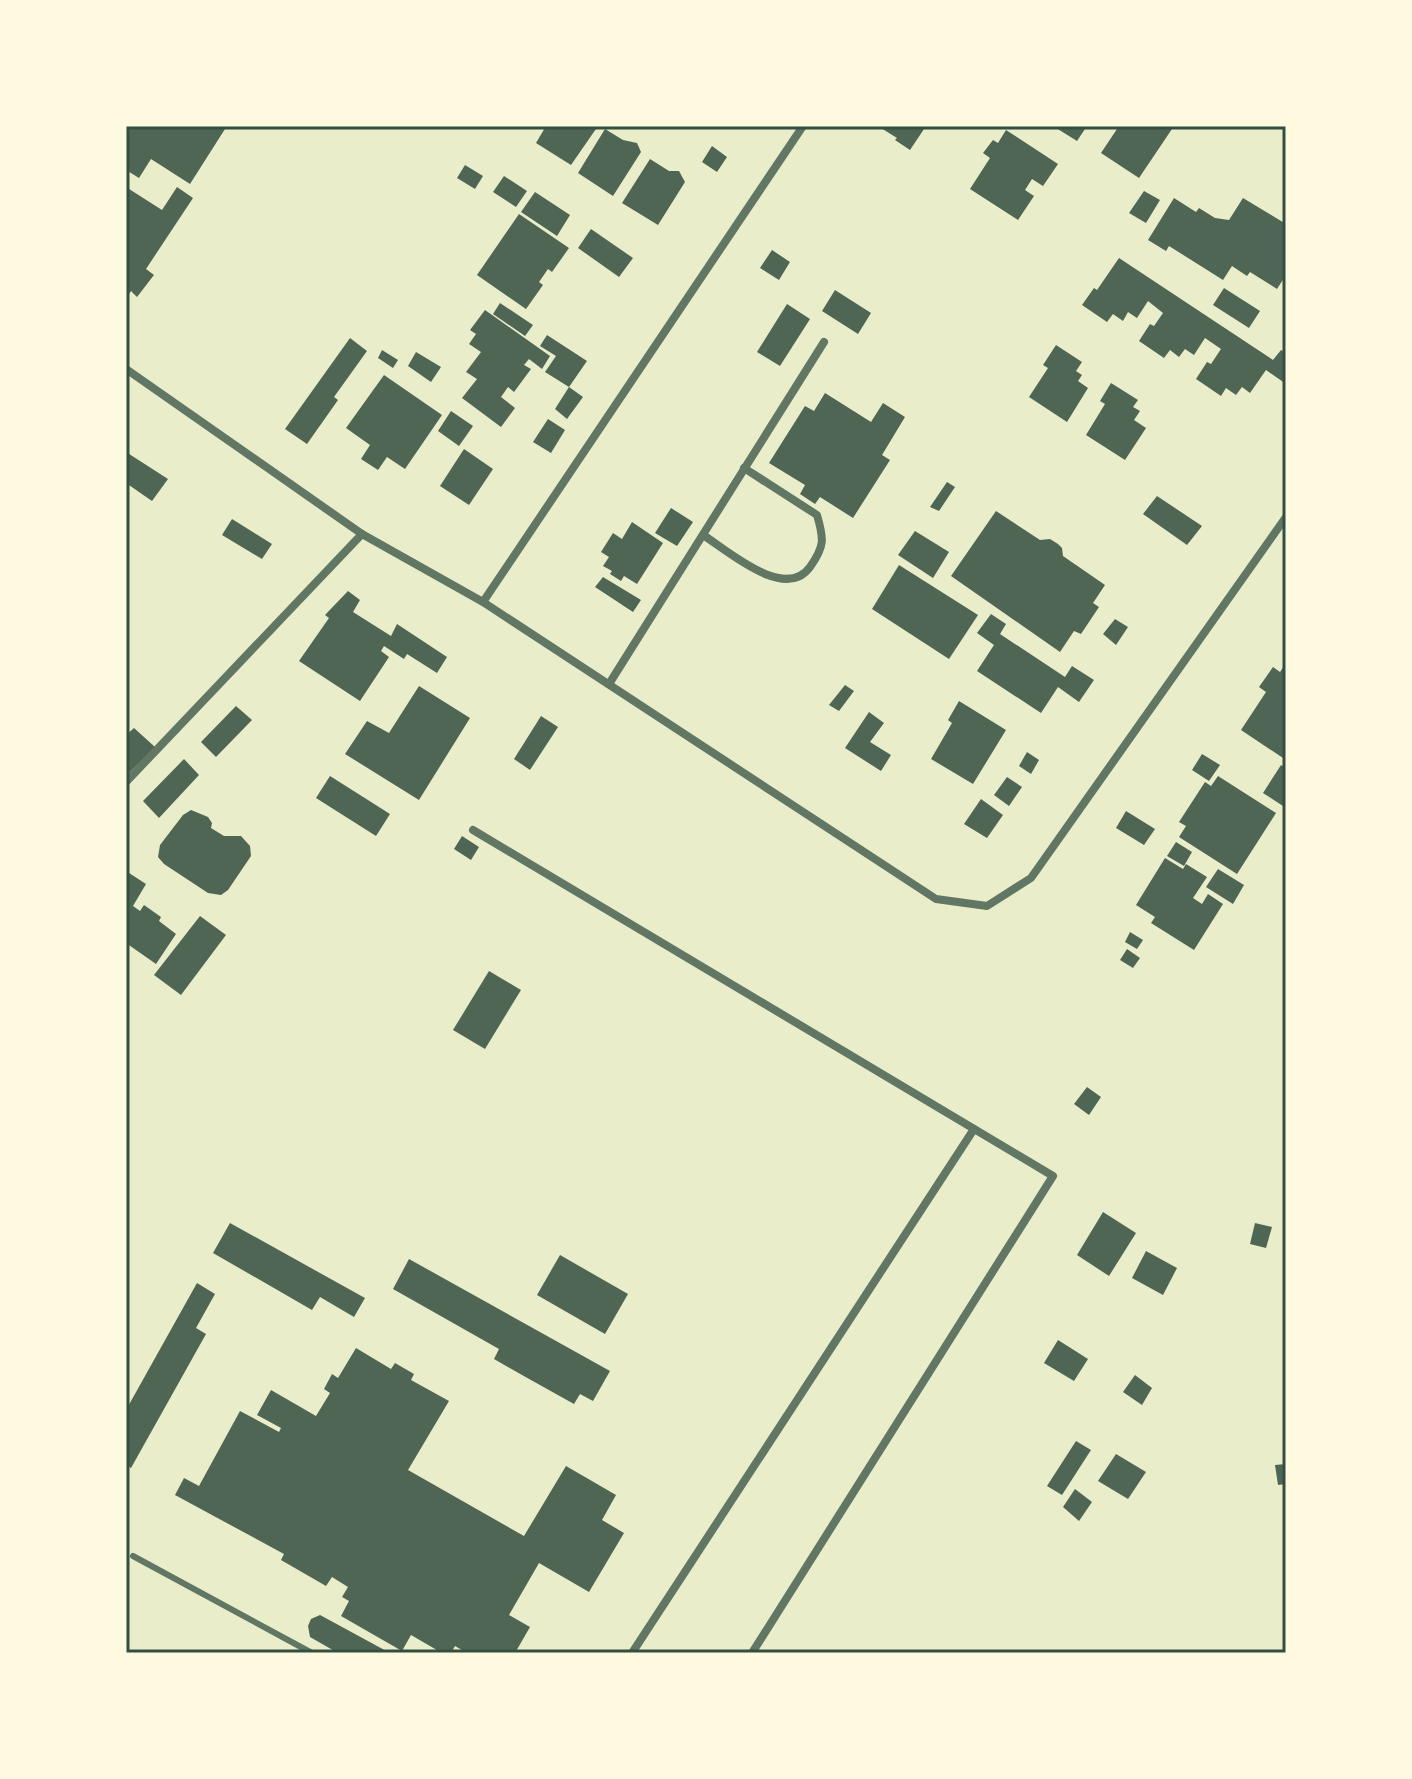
<svg xmlns="http://www.w3.org/2000/svg" width="1412" height="1779" viewBox="0 0 1412 1779" font-family="'Zilla Slab',serif">
<style>
.building{fill:#4f6655}
.lines{fill:none;stroke-linecap:round;stroke-linejoin:round}
.service{stroke:#617663;stroke-width:6}
.minor{stroke:#617663;stroke-width:8}
.neatline{fill:none;stroke:#344e41;stroke-width:3}
</style>
<rect width="100%" height="100%" fill="#e9edc9"/>
<g class="building">
<path d="M126 126H221L225 129 190 184 151 159 139 178 126 170Z"/>
<path d="M546 126H598L571 165 536 143Z"/>
<path d="M882 126H926L910 150 895 140 897 138 881 128Z"/>
<path d="M1053 126H1087L1077 141Z"/>
<path d="M1119 126H1174L1139 178 1101 153Z"/>
<path d="M605 129 623 140 637 143 641 152 613 196 578 173Z"/>
<path d="M1006 130 1058 164 1043 186 1032 179 1025 190 1034 196 1018 220 970 189 990 158 983 153 993 140 998 143Z"/>
<path d="M712 146 727 157 717 172 702 162Z"/>
<path d="M650 159 669 171H679L685 182 658 225 622 203Z"/>
<path d="M465 165 483 176 475 189 457 178Z"/>
<path d="M504 176 527 191 516 207 493 192Z"/>
<path d="M126 187 162 210 177 187 193 198 146 269 154 275 137 297 131 291 126 299Z"/>
<path d="M1144 191 1160 200 1146 223 1129 213Z"/>
<path d="M535 192 570 215 557 236 521 212Z"/>
<path d="M1174 198 1196 212 1199 208 1215 218 1229 220 1243 198 1286 224V275L1277 289 1250 272 1247 276 1232 266 1223 280 1169 246 1166 251 1148 240Z"/>
<path d="M519 214 569 248 552 272 548 269 539 282 543 285 526 309 477 275Z"/>
<path d="M591 229 633 258 619 277 578 248Z"/>
<path d="M772 250 790 262 779 280 760 268Z"/>
<path d="M1119 258 1273 360 1281 350 1286 353V384L1266 370 1250 393 1242 387 1236 395 1226 388 1221 396 1196 379 1207 362 1211 364 1221 349 1205 338 1194 355 1185 349 1179 357 1170 350 1164 358 1139 341 1150 324 1154 326 1163 313 1148 301 1137 318 1128 312 1123 321 1113 314 1107 322 1082 305 1094 288 1097 290Z"/>
<path d="M1224 288 1260 311 1249 328 1213 305Z"/>
<path d="M835 290 871 313 858 334 822 311Z"/>
<path d="M500 303 533 325 525 336 493 314Z"/>
<path d="M787 304 810 319 780 366 757 352Z"/>
<path d="M485 310 550 356 542 369 529 359 524 365 531 369 514 392 508 387 501 397 515 408 501 427 462 398 477 379 466 372 481 352 469 344 476 334 470 330Z"/>
<path d="M547 335 587 361 569 387 545 372 556 356 540 346Z"/>
<path d="M350 338 367 351 334 397 338 400 307 444 285 429Z"/>
<path d="M1056 345 1082 362 1076 371 1082 375 1078 381 1088 388 1067 422 1029 397 1048 368 1043 365Z"/>
<path d="M382 350 398 360 393 368 378 358Z"/>
<path d="M416 352 441 367 431 382 408 366Z"/>
<path d="M384 375 442 415 405 469 387 457 378 470 361 459 370 445 346 428Z"/>
<path d="M1111 383 1138 400 1133 407 1140 411 1134 420 1146 428 1125 460 1086 435 1105 404 1100 401Z"/>
<path d="M569 387 583 397 567 419 555 409Z"/>
<path d="M825 393 871 422 883 403 905 417 882 455 890 460 853 518 820 497 815 504 800 494 805 485 769 463 805 406 814 411Z"/>
<path d="M451 411 473 426 459 446 438 431Z"/>
<path d="M548 419 565 430 551 453 533 442Z"/>
<path d="M464 449 493 469 469 505 440 486Z"/>
<path d="M126 452 168 479 152 501 126 483Z"/>
<path d="M947 482 955 487 939 511 930 507Z"/>
<path d="M1157 496 1202 526 1187 545 1143 514Z"/>
<path d="M671 508 693 522 677 546 655 533Z"/>
<path d="M996 511 1040 540 1050 539 1058 544 1062 548 1063 556 1105 585 1093 603 1099 607 1081 634 1074 631 1060 652 951 576Z"/>
<path d="M232 519 272 544 262 559 222 535Z"/>
<path d="M632 522 663 543 637 584 624 576 621 581 610 574 612 571 603 566 609 557 601 552 613 533 622 539Z"/>
<path d="M915 531 949 552 933 578 898 555Z"/>
<path d="M899 565 978 615 949 659 872 609Z"/>
<path d="M603 577 641 600 633 612 595 587Z"/>
<path d="M348 591 360 600 353 612 391 636 397 624 447 657 437 673 407 654 404 659 384 646 381 651 389 657 360 701 299 661 329 618 325 615Z"/>
<path d="M991 614 1006 624 1000 634 1065 677 1072 666 1094 680 1079 702 1058 687 1041 713 977 671 994 645 977 633Z"/>
<path d="M1115 619 1128 627 1116 645 1103 634Z"/>
<path d="M1286 663V760L1241 730 1266 692 1259 687 1273 667 1280 672Z"/>
<path d="M845 685 854 691 839 711 829 705Z"/>
<path d="M419 686 470 718 419 800 345 754 367 721 389 733Z"/>
<path d="M959 701 1006 730 973 784 931 759 952 723 948 720Z"/>
<path d="M236 706 252 720 216 757 201 742Z"/>
<path d="M869 712 884 723 870 742 891 755 881 771 845 748Z"/>
<path d="M541 716 558 727 530 770 514 759Z"/>
<path d="M134 728 155 747 126 776V735Z"/>
<path d="M1027 752 1039 760 1031 774 1019 766Z"/>
<path d="M1202 754 1220 765 1209 781 1192 770Z"/>
<path d="M184 759 199 775 159 818 143 801Z"/>
<path d="M1281 765 1286 768V808L1263 793Z"/>
<path d="M330 776 390 814 376 836 316 798Z"/>
<path d="M1218 776 1276 813 1237 874 1179 837 1186 826 1179 822 1205 782 1211 786Z"/>
<path d="M1007 777 1022 787 1009 806 994 795Z"/>
<path d="M981 799 1003 815 987 838 964 824Z"/>
<path d="M191 810 208 817 212 823 211 828 224 836H241L250 846 251 856 228 890 221 895 208 893 164 864 158 857 160 845 183 815Z"/>
<path d="M1126 811 1155 829 1144 845 1116 828Z"/>
<path d="M462 836 479 847 471 860 454 849Z"/>
<path d="M1176 842 1192 852 1184 866 1167 856Z"/>
<path d="M1165 858 1183 869 1186 864 1207 877 1193 898 1202 904 1208 894 1223 904 1194 950 1151 923 1155 917 1136 905Z"/>
<path d="M1218 869 1244 885 1233 904 1206 887Z"/>
<path d="M126 871 146 884 133 906 140 911 144 905 161 917 159 921 176 934 156 964 126 943Z"/>
<path d="M200 916 226 935 181 995 154 975Z"/>
<path d="M1130 932 1143 940 1137 949 1125 942Z"/>
<path d="M1127 949 1140 958 1133 968 1120 960Z"/>
<path d="M489 971 521 990 485 1049 453 1030Z"/>
<path d="M1087 1087 1101 1097 1089 1115 1074 1104Z"/>
<path d="M1103 1212 1136 1233 1109 1276 1077 1255Z"/>
<path d="M230 1223 365 1298 354 1317 320 1297 312 1310 213 1253Z"/>
<path d="M1255 1223 1272 1227 1266 1248 1250 1244Z"/>
<path d="M1146 1251 1177 1268 1163 1295 1132 1278Z"/>
<path d="M560 1255 628 1294 605 1334 537 1295Z"/>
<path d="M409 1259 610 1371 593 1401 580 1394 574 1404 522 1375 494 1359 499 1349 393 1289Z"/>
<path d="M197 1283 215 1294 196 1328 206 1334 131 1468 126 1465V1410Z"/>
<path d="M1058 1340 1088 1359 1074 1381 1044 1363Z"/>
<path d="M356 1348 391 1369 395 1363 414 1374 411 1380 449 1401 408 1470 524 1536 566 1466 616 1495 602 1520 624 1533 589 1592 539 1563 509 1615 530 1627 515 1653H467L455 1646 451 1653H442L411 1635 402 1651 341 1616 349 1601 342 1597 348 1587 332 1577 326 1586 281 1560 284 1554 175 1495 184 1478 199 1486 240 1411 279 1432 281 1428 257 1415 271 1390 316 1416 330 1393 324 1389 332 1374 338 1378Z"/>
<path d="M1135 1375 1152 1388 1142 1405 1123 1392Z"/>
<path d="M1076 1441 1091 1450 1062 1495 1047 1486Z"/>
<path d="M1116 1454 1146 1472 1128 1499 1098 1481Z"/>
<path d="M1286 1464V1484L1278 1485 1275 1465Z"/>
<path d="M1075 1489 1092 1502 1079 1521 1063 1507Z"/>
<path d="M320 1615 390 1653H338L310 1637 308 1626 311 1619Z"/>
</g>
<g class="lines">
<path class="service" d="M133 1556 312 1653"/>
<g class="minor">
<path d="M126 369 362 534 483 602 936 899 987 906 1031 878 1286 517"/>
<path d="M703 535C727 550 785 602 810 567 825 546 824 539 817 515L744 468"/>
<path d="M483 602 803 126"/>
<path d="M609 684 824 342"/>
<path d="M126 782 362 534"/>
<path d="M473 830 1053 1176 752 1653"/>
<path d="M632 1653 974 1129"/>
</g>
</g>
<rect width="1412" height="1779" fill="none" stroke="#fefae0" stroke-width="256"/>
<rect x="128" y="128" width="1156" height="1523" class="neatline"/>
</svg>
